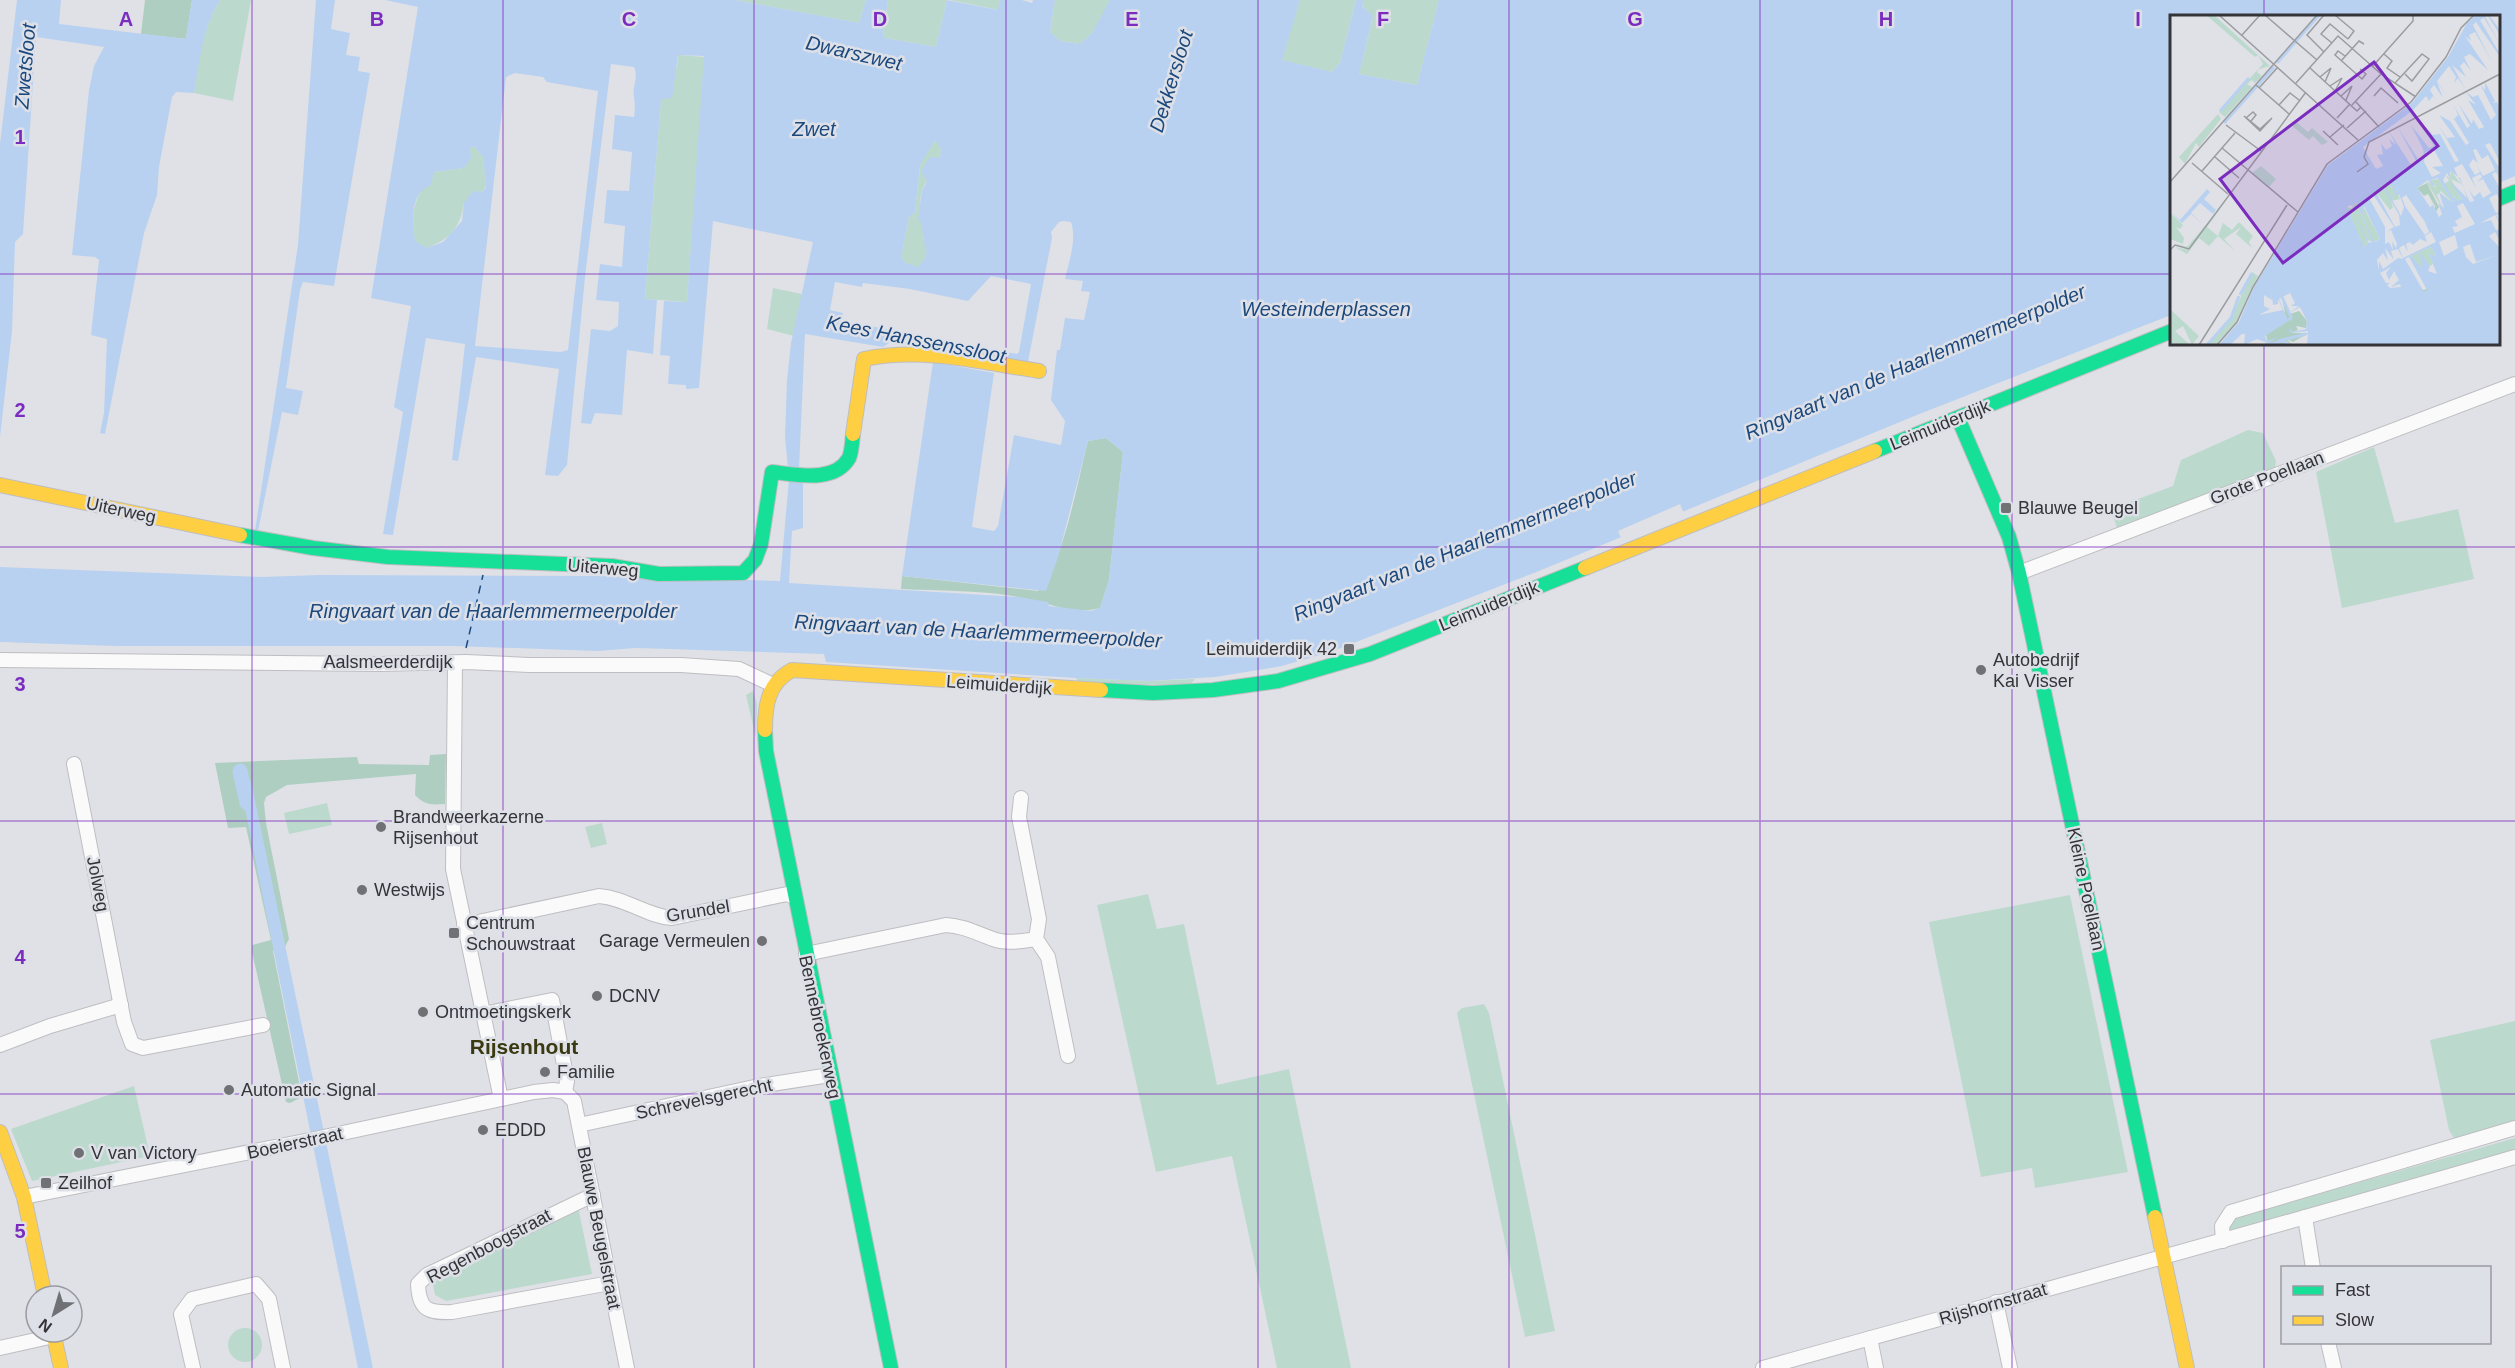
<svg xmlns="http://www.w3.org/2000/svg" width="2515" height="1368" viewBox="0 0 2515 1368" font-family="Arial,sans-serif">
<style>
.green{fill:#bcd9cd}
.forest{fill:#aecec2}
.water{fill:#b8d1f0;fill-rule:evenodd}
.pier{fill:#e0e1e6}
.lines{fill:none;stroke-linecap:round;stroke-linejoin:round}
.canal{stroke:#b8d1f0;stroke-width:15}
.ferry{stroke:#1c497d;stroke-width:1.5;stroke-dasharray:8 6;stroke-linecap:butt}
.street-casing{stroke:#bebec2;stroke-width:16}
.fast-casing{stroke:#bebec2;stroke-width:16}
.slow-casing{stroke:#bebec2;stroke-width:16}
.street{stroke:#fafafb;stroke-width:14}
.fast{stroke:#16e098;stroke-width:14}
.slow{stroke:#ffcf43;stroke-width:14}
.grid{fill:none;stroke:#7b2cbf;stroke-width:1.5;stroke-opacity:0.55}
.poi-dot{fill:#707175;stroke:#dee0e8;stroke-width:2}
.labels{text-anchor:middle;stroke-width:5;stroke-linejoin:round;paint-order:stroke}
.street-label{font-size:18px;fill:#343438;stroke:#dee0e8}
.poi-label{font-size:18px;fill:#343438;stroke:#dee0e8;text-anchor:start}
.water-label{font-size:20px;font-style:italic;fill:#1c497d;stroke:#dee0e8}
.quarter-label{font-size:21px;font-weight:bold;fill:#3a3910;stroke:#dee0e8}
.inset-river{fill:none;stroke:#b8d1f0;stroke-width:3}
.inset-road{fill:none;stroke:#9b9ca0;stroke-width:1.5}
.view{fill:#7b2cbf;fill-opacity:0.15;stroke:#7b2cbf;stroke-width:3}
.inset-edge{fill:none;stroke:#343438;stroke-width:3}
.grid-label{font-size:20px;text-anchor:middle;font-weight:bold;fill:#7b2cbf;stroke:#dee0e8;stroke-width:5;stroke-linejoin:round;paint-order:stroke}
</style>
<rect width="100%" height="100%" fill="#e0e1e6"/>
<g class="green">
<path d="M220 0H251L233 101 194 93C199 61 202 28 220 0Z"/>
<path d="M735 0H866L859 23Z"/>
<path d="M888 0H947L936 47 885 38 883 34Z"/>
<path d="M950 0H1000L999 10Z"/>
<path d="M1055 0H1110V3L1092 33 1080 44 1060 41 1050 32Z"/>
<path d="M1300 0H1356L1340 63 1332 72 1281 60Z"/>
<path d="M1364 0H1439L1417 85 1359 74 1373 17 1362 5Z"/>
<path d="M678 55 705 57 687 302 645 299 661 99 677 67Z"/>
<path d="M934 139C953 154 927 175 922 191 917 206 924 224 923 239 932 249 926 259 918 268L906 263 901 258 909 217 915 212 920 165Z"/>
<path d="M474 146 483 157 486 186 482 192 464 203C460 228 450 239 427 248L415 242C411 207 414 199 434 172L464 168 468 149Z"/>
<path d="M773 288 802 294 794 336 767 329Z"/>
<path d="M2248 430 2263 433 2276 461 2275 469 2117 528 2111 509 2173 486 2181 460Z"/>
<path d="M2374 447 2395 523 2458 509 2474 579 2342 608 2316 472Z"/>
<path d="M1076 678 1149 681 1195 679 1190 685 1080 684Z"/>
<path d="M753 691 757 704 756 738 746 695Z"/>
<path d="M327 803 332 825 289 834 284 813Z"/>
<path d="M602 823 607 844 591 848 585 827Z"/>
<path d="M1148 894 1157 929 1184 924 1217 1085 1289 1069 1351 1368H1277L1232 1156 1156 1172 1097 905Z"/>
<path d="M2070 895 2128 1172 2035 1188 2032 1168 1981 1177 1929 922Z"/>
<path d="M1484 1004 1489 1013 1555 1331 1525 1337 1457 1013 1462 1008Z"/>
<path d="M2515 1021V1123L2454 1138 2449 1130 2430 1040Z"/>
<path d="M134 1086 150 1156 32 1181 11 1129Z"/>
<path d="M2515 1138V1150L2226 1233 2227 1220Z"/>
<path d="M578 1207 592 1274 446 1301 435 1295 433 1284 438 1279Z"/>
<circle cx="245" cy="1345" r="17"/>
</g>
<g class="forest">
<path d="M145 0H192L186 39 141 34Z"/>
<path d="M1106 438 1123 452 1109 580 1100 608C1072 616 1045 601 1018 597 983 590 937 591 901 589L902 576 1038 591C1062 570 1079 475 1088 441Z"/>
<path d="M446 754 445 804C432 805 424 805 415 795L416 774 287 785 266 797 264 803 266 823 289 939 285 947 273 951 302 1097 290 1103 286 1102 252 952V945L271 940 246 827 228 828 215 763 357 757 359 764 429 765 430 755Z"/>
</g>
<g class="water">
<path d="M17 0H61L59 24 186 39 192 0H220C202 28 200 61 194 93L176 92 172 97 159 167 157 195 144 233 105 434 100 433 104 413 107 339 91 335 99 260 95 257 72 255 89 90 94 66 104 47 36 37 23 234 15 242 12 331 0 437V144Z"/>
<path d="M316 0H335L331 29 350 33 346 55 360 57 358 71 370 73 334 286 303 282 300 290 286 388 303 391 298 415 282 412 258 531H255L298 245Z"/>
<path d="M385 0H735L859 23 866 0H888L883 34 885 38 936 47 947 0 998 10 1000 0H1022L1032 3 1033 0H1055L1050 32 1060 41 1080 44 1092 33 1110 0H1300L1282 60 1332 72 1340 63 1356 0H1364L1362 6 1373 16 1359 74 1417 85 1439 0H2515V176L2499 183 2498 16H2172L2171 315 1912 417 1539 571 1333 651 1282 666 1215 677 1149 681 1076 678 826 662 824 654 636 648 597 651 455 646H116L0 642V567L262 577 319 575 607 576 780 581 789 479 785 437 787 380 791 343 813 242 713 221 699 388 686 389V385L668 384 670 356 660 355 664 301 687 302 704 56 678 55 672 98 661 99 645 299 657 300 653 354 627 350 622 415 595 413 591 424 581 423 591 329 610 331 618 326 619 302 596 300 600 264 622 267 625 226 604 223 607 190 629 191 632 152 612 149 615 115 634 117C635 109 635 104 634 97 632 86 639 78 634 67L611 64 585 277 567 465 558 476 545 475 559 369 476 357 458 461 452 460 465 344 426 338 393 535 383 534 403 412 394 407 411 306 371 298 418 7ZM515 73 543 77 547 82 598 91 568 350 561 352 475 346 506 77ZM935 140 941 149 940 158 930 157 921 171 927 181 922 191 918 218C923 225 922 229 923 237 926 252 931 253 918 267L906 263 901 258 909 217 915 212 920 165ZM474 146 483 157 486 187 482 192 473 191 464 203 462 221 443 242 427 248 415 241C413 222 409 193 431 185L434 172 464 168 472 157 469 149ZM1063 221 1071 222C1077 240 1069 261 1065 279L1083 281 1081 291 1090 292 1084 320 1065 318 1060 350H1057L1051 400 1065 421 1061 445 1014 435 998 526 994 531 972 527 994 373 933 362 902 576 1046 591 1058 557 1088 441 1106 438 1123 452 1109 580 1100 608 1091 611 1049 606 1048 602 1018 597 789 583 792 531 803 528V481L799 469 805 334 883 347 892 341C937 339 983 356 1027 367L1052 238 1051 232 1059 222ZM991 276 1031 284 1019 352 1017 354 849 322 847 324 841 323 843 313 830 310 835 282 862 287 863 283 910 289 968 301Z"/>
<path d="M251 781 373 1368H358L240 784Z"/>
</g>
<g class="pier">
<path d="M1680 504 1684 514 1622 540 1618 531Z"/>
<rect x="311" y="646" width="136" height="3"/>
</g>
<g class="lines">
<path class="canal" d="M240 771 247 803"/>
<path class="ferry" d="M466 648 483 575"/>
<defs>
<g id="street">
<path d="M2019 573 2515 384"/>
<path d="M0 660 379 664 466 662 529 665H681L739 669 773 685"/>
<path d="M455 663 453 869 501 1099"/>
<path d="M74 764 124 1022 132 1044 143 1048 263 1025"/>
<path d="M1021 798 1019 817 1039 919 1036 939 1048 957 1068 1056"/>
<path d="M464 925 599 896C626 898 646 916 672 918L787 894 794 897"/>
<path d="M806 954 946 925C964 926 976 933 993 939 1006 944 1023 941 1036 939"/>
<path d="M483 1014 552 1000 567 1081 565 1092"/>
<path d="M0 1045 50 1026 121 1005"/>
<path d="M565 1092 574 1101 627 1368"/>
<path d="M579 1125 759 1086 830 1075"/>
<path d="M593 1195 427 1275 418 1284C419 1310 428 1313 452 1312L610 1283"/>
<path d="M24 1197 305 1141 534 1092 553 1090 565 1092"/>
<path d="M2305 1217 2313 1268"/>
<path d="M2223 1241 2222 1226 2231 1212 2515 1128"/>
<path d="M1996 1302 2010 1368"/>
<path d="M1870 1338 1876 1368"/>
<path d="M2328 1342 2334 1368"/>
<path d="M0 1348 54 1336"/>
<path d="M193 1368 181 1314 192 1299 256 1284 269 1299 283 1368"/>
<path d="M1763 1368C2014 1298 2265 1230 2515 1157"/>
</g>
<g id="fast">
<path d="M2498 199 2515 192"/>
<path d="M1958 418 2009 537 2019 573 2155 1217"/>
<path d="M1875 451 2172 331"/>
<path d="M240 535 313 548 388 557 612 566 659 574 743 573 755 560 761 544 772 472C795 474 834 484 849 458 852 451 852 442 853 434"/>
<path d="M1101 690 1153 693 1213 690 1278 681 1370 654 1585 568"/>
<path d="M765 730 766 751 891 1368"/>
</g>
<g id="slow">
<path d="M853 434 864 359C923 347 980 362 1039 371"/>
<path d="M0 485 240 535"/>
<path d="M1585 568 1875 451"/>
<path d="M765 730C765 705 768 683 792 670L1101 690"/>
<path d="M0 1132 24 1197 45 1296"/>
<path d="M2155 1217 2187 1368"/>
<path d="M53 1332 61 1368"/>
</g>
</defs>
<use href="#street" class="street-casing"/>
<use href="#fast" class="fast-casing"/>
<use href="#slow" class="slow-casing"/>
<use href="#street" class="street"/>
<use href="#fast" class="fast"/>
<use href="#slow" class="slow"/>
</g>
<path class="grid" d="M252 0V1368M503 0V1368M754 0V1368M1006 0V1368M1258 0V1368M1509 0V1368M1760 0V1368M2012 0V1368M2264 0V16M0 274H2172M2498 274H2515M2264 344V1368M0 547H2515M0 821H2515M0 1094H2515"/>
<g class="poi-dot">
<rect x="2000" y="502" width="12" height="12" rx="3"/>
<rect x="1343" y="643" width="12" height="12" rx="3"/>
<circle cx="1981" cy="670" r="6"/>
<circle cx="381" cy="827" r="6"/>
<circle cx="362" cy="890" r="6"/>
<rect x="448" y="927" width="12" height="12" rx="3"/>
<circle cx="762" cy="941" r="6"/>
<circle cx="597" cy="996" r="6"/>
<circle cx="423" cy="1012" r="6"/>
<circle cx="545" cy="1072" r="6"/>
<circle cx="229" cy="1090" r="6"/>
<circle cx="483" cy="1130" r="6"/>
<circle cx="79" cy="1153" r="6"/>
<rect x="40" y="1177" width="12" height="12" rx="3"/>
</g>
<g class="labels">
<g class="street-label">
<text transform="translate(1940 425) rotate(-22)" y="6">Leimuiderdijk</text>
<text transform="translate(2267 478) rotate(-21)" y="6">Grote Poellaan</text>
<text transform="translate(121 510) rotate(12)" y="6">Uiterweg</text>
<text transform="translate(603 568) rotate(5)" y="6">Uiterweg</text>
<text transform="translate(1489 606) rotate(-22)" y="6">Leimuiderdijk</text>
<text x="388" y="668">Aalsmeerderdijk</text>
<text transform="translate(999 685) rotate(4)" y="6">Leimuiderdijk</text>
<text transform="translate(98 884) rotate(79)" y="6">Jolweg</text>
<text transform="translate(2086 889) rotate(78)" y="6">Kleine Poellaan</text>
<text transform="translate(698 911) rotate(-9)" y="6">Grundel</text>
<text transform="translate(820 1027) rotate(78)" y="6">Bennebroekerweg</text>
<text transform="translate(704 1099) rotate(-12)" y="6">Schrevelsgerecht</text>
<text transform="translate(295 1143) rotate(-12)" y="6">Boeierstraat</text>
<text transform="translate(599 1228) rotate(79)" y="6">Blauwe Beugelstraat</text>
<text transform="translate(489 1246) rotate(-28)" y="6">Regenboogstraat</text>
<text transform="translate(1993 1304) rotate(-16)" y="6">Rijshornstraat</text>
</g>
<g class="poi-label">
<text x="2018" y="514">Blauwe Beugel</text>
<text x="1337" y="655" text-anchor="end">Leimuiderdijk 42</text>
<text x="1993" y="666">Autobedrijf<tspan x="1993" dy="21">Kai Visser</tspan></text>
<text x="393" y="823">Brandweerkazerne<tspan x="393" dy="21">Rijsenhout</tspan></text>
<text x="374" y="896">Westwijs</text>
<text x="466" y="929">Centrum<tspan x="466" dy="21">Schouwstraat</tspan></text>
<text x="750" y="947" text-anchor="end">Garage Vermeulen</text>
<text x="609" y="1002">DCNV</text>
<text x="435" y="1018">Ontmoetingskerk</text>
<text x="557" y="1078">Familie</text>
<text x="241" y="1096">Automatic Signal</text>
<text x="495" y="1136">EDDD</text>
<text x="91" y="1159">V van Victory</text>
<text x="58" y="1189">Zeilhof</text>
</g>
<g class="water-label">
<text transform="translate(854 53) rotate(13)" y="7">Dwarszwet</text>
<text transform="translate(25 66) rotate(-85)" y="7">Zwetsloot</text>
<text transform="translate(1171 81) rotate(-73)" y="7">Dekkersloot</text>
<text x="814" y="136">Zwet</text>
<text x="1326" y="316">Westeinderplassen</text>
<text transform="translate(916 339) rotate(11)" y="7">Kees Hanssenssloot</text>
<text transform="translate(1915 362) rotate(-23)" y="7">Ringvaart van de Haarlemmermeerpolder</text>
<text transform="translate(1465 546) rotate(-22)" y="7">Ringvaart van de Haarlemmermeerpolder</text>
<text x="493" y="618">Ringvaart van de Haarlemmermeerpolder</text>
<text transform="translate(978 631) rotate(3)" y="7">Ringvaart van de Haarlemmermeerpolder</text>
</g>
<g class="quarter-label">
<text x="524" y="1054">Rijsenhout</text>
</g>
</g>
<g transform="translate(2170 15)">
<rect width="330" height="330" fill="#e0e1e6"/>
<path d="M36 0H44L100 51 89 54 87 57 92 61 85 68 82 65 77 69 82 72 55 102 49 97 93 49 88 40 85 42ZM48 99 51 104 29 132 26 128 15 149 9 142ZM125 106 138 117 142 113 158 127 152 130 143 121 139 125 121 110ZM91 151 106 164 99 172 82 158ZM281 156 291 169 281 164 292 185 288 187 283 179 285 188 274 169 279 166 275 159 280 164ZM269 164 283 188 271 176 267 180 273 194 256 166 267 173 260 165ZM223 165 230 184 221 186 223 192 220 195 206 177 211 170 217 178 214 170ZM56 186 37 212 48 221 53 208 62 215 69 207 83 221 79 227 82 233 66 219 71 212 54 224 65 236 48 221 39 231 29 223 17 239 5 232 18 235 4 228 17 232ZM186 187 202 227 196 224 198 230 193 232 177 192 184 194 182 189ZM193 191 210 224 203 227 192 201ZM0 198 13 210 10 214 6 212 14 223 13 229 0 224ZM261 232 266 241 259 240 263 249 260 251 250 242 254 252 251 253 241 241ZM82 257 88 261 66 308 47 330H37L62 302ZM198 261 205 277 199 288V295L202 292 203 299 204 291 208 295 200 308 179 317 177 313 200 305 196 279V304L163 311 188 303 190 299 183 294 193 284 185 286 188 274 182 276 179 268 188 264 190 269 193 264 194 277 195 273 199 279 204 278 194 265ZM1 295 29 321 22 330 13 311 5 316 20 330H0ZM102 298 106 312 90 310 91 320 87 322 81 308 83 316 76 317 77 307 95 305V300Z" fill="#bcd9cd"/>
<path d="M257 168 269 192 265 198V191L258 179 254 181 247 173ZM234 246 244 267 241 269 254 275 286 262 254 277 233 264 235 254 233 248 228 249ZM112 283 120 299 129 296 137 306 136 313 126 311 128 315 120 318H139L123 327 117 324 122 330 116 326V330H90L98 328 96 319 123 302 116 306 111 301 115 297Z" fill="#aecec2"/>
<path d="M306 0H319L330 15V20L318 1 315 2 330 29 314 3 310 5 330 39V42L306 7 303 10 322 47 305 17 299 20 301 26 295 21 318 55 300 39 294 42 301 56 294 47 290 51 296 62 282 50 296 75 288 63 284 68 286 62 279 51 267 66 277 82 267 67 273 83 264 70 260 75 267 87 263 81 259 86 256 81 243 95 246 101 242 96 193 132 206 154 213 151 207 140 213 139 211 128 216 135 222 131 219 124 226 130 219 116 241 150 247 148 227 111 250 147 254 142 253 134 241 110 259 133 264 131 247 103 263 120 270 119 285 147 289 146 268 109 277 123 285 122 269 100 280 106 296 130 299 128 284 104 288 100 284 91 297 113 300 111 288 88 302 109 303 104 309 114 314 112 298 85 306 90 296 77 303 82 308 80 321 105 326 100 310 69 315 75V67L325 86 322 88 327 87 330 94V147L320 128 315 130 330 154V164L326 157 322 159 330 174V186L327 179 319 183 326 198 330 196V200L326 199 330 209 325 200 310 208 321 205 326 215 330 214V226L325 217 319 221 330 233V239L306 247 300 229 293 232 296 242 303 249 330 239V330H137L138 316 120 318V313L122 317 136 314 137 306 130 292 119 298 129 291H121L125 288 120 278 109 284 118 305 126 301 95 321 97 326 108 322 98 328 109 326 98 330H88L97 328 87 324 74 330 75 319H72L60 330H49L69 307 84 272 158 150 242 88 278 42 297 8ZM263 133 273 151 262 152 271 158 262 162 254 147 255 138ZM306 134 312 144 318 140 325 155 313 161 306 149 310 157 305 160 299 150 303 144 308 148 303 135ZM292 149 306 173 302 163 310 159 312 162 307 167 313 164 321 178 313 183 310 177 304 182 299 174 304 186 300 187 284 153ZM280 156 290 163 297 183 280 166 292 184 288 186 282 179 285 188 273 165 277 158 280 164ZM268 163 283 188 269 177 274 193 268 188 272 199 269 202 258 179 263 190 260 192 247 173 258 165 262 171 265 170 260 165ZM223 166 219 173 224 170 223 177 228 175 222 181 229 179 234 192 231 201 214 170ZM212 170 229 200 230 210 225 212 206 177ZM202 178 224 212 217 216 221 215 227 229 226 233 222 226 223 235 219 227 215 229V212L199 183ZM236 180 255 207 259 217 255 220 235 191 232 183ZM186 187 202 227 199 228 185 200 198 229 194 232 177 192 181 190 186 198 182 190ZM293 188 305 209 285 218 282 212 288 211 285 206 292 202 287 191ZM194 191 210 224 204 227 192 201ZM261 217 266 227 233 243 229 233 234 230 238 237 236 229 240 227 243 230 250 224 257 227 255 221ZM285 220 288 233 274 241 269 227ZM261 232 266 241 259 239 267 259 258 256 260 251 250 238 252 253 241 241ZM215 233 224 245 221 236 228 234 233 244 228 243 213 254 209 246V255L207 245 213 238 218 246ZM239 242 257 275 286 262 254 277 235 244ZM221 252 216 258 219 265 224 256 229 265 221 272 230 269 231 272 220 273 217 270 220 268H216L210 258ZM101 275 103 290 108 289V284L113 295 89 300 100 294 94 291V280L102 285ZM37 174 40 177 34 184 46 195 43 199 30 188 21 198 34 210 21 199 12 208 0 197 10 205Z" fill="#b8d1f0" fill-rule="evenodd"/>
<path class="inset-river" d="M107 48 149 0M50 96 79 63M54 108 104 52M70 280 82 258M112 282 121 302 119 305M108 326 136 319M37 330 61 303 69 281M97 330 113 326 118 330"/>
<path class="inset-road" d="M49 0 188 125M95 0 147 45M154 0 137 20 154 37M165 0 184 16 178 24M72 20 90 0M162 28 151 19 160 9 178 24M214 39 222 46 217 53 230 62M175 41 168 36 165 40 192 64 196 59 190 54M171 46 189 26 194 29M202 52 243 6V0M140 53 187 96 191 92M150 62 161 53 155 67M126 68 168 21 211 59 246 82M225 68 252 39 259 44 242 66 235 59M86 70 119 99M160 71 172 63 165 76M89 73 108 52M171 81 182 71 176 85M204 81 211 73 228 88M186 87 209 112M109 90 120 78 129 85M182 90 211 59M74 101 90 114 102 103 90 116ZM76 103 83 97 86 100 81 106M167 103 180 89M56 110 91 136M177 113 196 96M153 116 168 130M160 122 174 110M52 133 128 197M45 142 69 163M22 148 58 179M32 156 65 118M187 157 198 149 194 142 199 127 330 59M0 167 147 0M0 235 5 230 19 234 136 77M29 330 117 190M47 330 67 307 83 272 157 149 241 87 276 42 291 13 304 0"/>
<path class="view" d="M204 47 268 131 113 248 50 164Z"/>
<rect width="330" height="330" class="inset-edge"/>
</g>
<g class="grid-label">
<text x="126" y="26">A</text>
<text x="377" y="26">B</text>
<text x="629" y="26">C</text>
<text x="880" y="26">D</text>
<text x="1132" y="26">E</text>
<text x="1383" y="26">F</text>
<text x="1635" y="26">G</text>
<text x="1886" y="26">H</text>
<text x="2138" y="26">I</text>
<text x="20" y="144">1</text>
<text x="20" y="417">2</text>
<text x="20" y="691">3</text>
<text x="20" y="964">4</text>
<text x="20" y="1238">5</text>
</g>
<rect x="2281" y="1266" width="210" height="78" fill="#dee0e8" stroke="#9a9ba2" stroke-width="1.5"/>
<rect x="2293" y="1286" width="30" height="9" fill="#16e098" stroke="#9a9ba2" stroke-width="1.5"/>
<text x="2335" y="1296" font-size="18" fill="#343438">Fast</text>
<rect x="2293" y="1316" width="30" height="9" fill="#ffcf43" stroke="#9a9ba2" stroke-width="1.5"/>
<text x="2335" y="1326" font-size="18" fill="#343438">Slow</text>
<g transform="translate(54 1314) rotate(217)"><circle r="28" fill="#dee0e8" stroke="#9a9ba2" stroke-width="1.5"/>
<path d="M0-4.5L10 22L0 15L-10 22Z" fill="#707175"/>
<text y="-9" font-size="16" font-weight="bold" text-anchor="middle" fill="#343438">N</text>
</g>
</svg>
